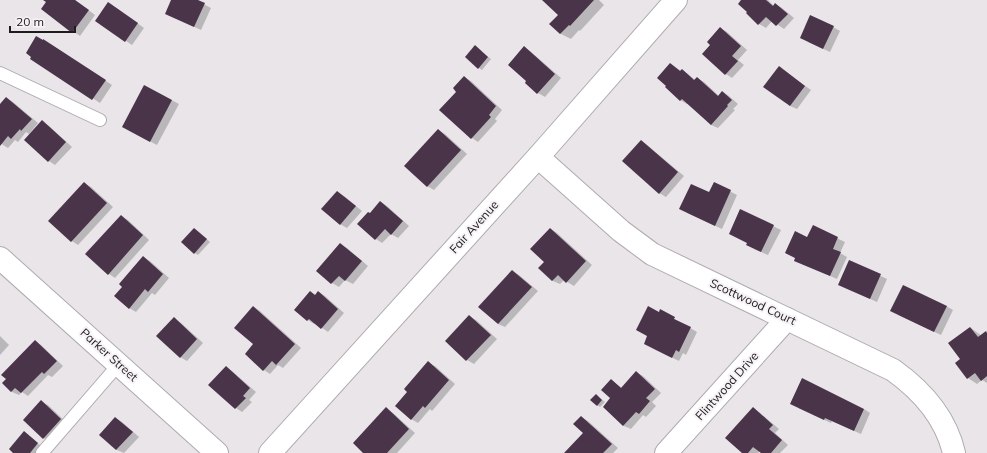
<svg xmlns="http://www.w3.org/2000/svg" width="987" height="453" viewBox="0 0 987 453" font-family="Mulish,sans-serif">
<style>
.shadow{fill:#0003}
.building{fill:#493449}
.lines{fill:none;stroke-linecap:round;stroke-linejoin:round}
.service-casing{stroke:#afabaf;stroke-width:14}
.minor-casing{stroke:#afabaf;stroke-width:24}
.service{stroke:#fff;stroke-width:12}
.minor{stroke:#fff;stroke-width:22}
.labels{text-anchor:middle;stroke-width:4;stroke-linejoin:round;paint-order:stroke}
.street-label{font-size:12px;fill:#1d1c1d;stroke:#f6f2f6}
</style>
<rect width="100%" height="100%" fill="#e9e5e9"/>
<g class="shadow">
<path d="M45 0H75L95 15 80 36 42 9 48 2Z"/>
<path d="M172 0H196L211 8 201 30 173 17Z"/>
<path d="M543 0H599L604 5 580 31 579 30 571 39 561 34 551 24 559 15Z"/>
<path d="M742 0H768L774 6 775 4 782 8 794 18 784 29 772 21 766 28 759 24 747 13 749 12Z"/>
<path d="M115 7 144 28 132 45 126 41Z"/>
<path d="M833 27 840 31 830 52 808 42Z"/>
<path d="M720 28 727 32 747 50 738 60 744 65 732 78 726 74 712 45Z"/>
<path d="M50 44 112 85 100 103 32 59Z"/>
<path d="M524 48 530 51 561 78 545 97 538 93 526 83Z"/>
<path d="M478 49 491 59 482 70 479 68Z"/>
<path d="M671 64 681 71 682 70 688 74 695 80 697 78 704 82 719 96 723 92 729 96 738 104 733 109 735 110 718 128 711 125 688 103 687 104 680 100Z"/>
<path d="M779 67 811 90 797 109 790 106Z"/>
<path d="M464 77 471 81 502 110 495 119 497 121 478 142 472 138 457 92Z"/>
<path d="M145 86 179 104 157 145 130 131Z"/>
<path d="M6 98 13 102 38 123 29 134 26 132 18 142 15 140 8 148 0 143V106Z"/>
<path d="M42 122 49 126 72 147 55 165 49 161Z"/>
<path d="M438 130 445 134 467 154 434 190 427 186Z"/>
<path d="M641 141 647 145 684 176 666 197 659 193Z"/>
<path d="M84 183 91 187 113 207 78 245 72 241Z"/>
<path d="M714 183 737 195 722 229 687 213 709 194Z"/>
<path d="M337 192 344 196 362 211 347 228 340 224Z"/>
<path d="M381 202 387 206 409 226 398 238 391 234 382 243 376 239 370 215Z"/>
<path d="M741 210 781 230 768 255 754 249Z"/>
<path d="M121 216 128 220 149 240 115 278 109 274Z"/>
<path d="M813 227 845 242 840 253 847 257 837 279 802 264Z"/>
<path d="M195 229 210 242 198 255 195 253Z"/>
<path d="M551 229 557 233 592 265 574 286 564 280 560 284 553 281 540 268 545 262Z"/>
<path d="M340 244 347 248 368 266 353 284 345 280 339 287 332 283 318 271Z"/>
<path d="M143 257 150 261 169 278 155 295 152 293 136 312 129 308 124 287Z"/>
<path d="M850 261 887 279 877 302 846 288Z"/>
<path d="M512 271 519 275 538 291 505 327 498 324Z"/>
<path d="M319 292 325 296 344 313 328 332 315 323 314 324 308 320 316 296Z"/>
<path d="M946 306 953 310 941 335 898 315Z"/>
<path d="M254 307 260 311 301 348 283 368 278 365 270 374 264 370 255 344Z"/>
<path d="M661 311 697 332 686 355 683 353 679 361 652 348Z"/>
<path d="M469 316 476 320 497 339 474 364 467 360 446 341Z"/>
<path d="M174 319 181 323 203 343 187 361 180 357Z"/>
<path d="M971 328 982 336 987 333V383L982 380 977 384 968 378 962 359Z"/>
<path d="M0 336 9 345 0 355Z"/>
<path d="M35 341 41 345 63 366 52 377 48 375 28 396 22 392 19 395 12 392 3 383Z"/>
<path d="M428 363 435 366 455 384 432 411 430 409 418 423 411 419 408 392Z"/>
<path d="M226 367 232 371 256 392 249 400 252 402 242 412 236 408 210 385Z"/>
<path d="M636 372 643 376 661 393 652 402 656 406 646 417 643 415 631 429 624 426 604 407 612 398 611 380 622 388Z"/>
<path d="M596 395 605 402 600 407 597 405Z"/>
<path d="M41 402 48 405 67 423 51 442 44 438Z"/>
<path d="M753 408 759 412 779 429 775 433 788 445 780 453H762L760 451 758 453H744Z"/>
<path d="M798 408 864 409 870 413 861 434 832 421 831 423Z"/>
<path d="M386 409 393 413 415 433 397 453H365Z"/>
<path d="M581 417 588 421 618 448 613 453H566L584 432Z"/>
<path d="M115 418 122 422 139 437 124 453 117 450 100 435Z"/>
<path d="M27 434 41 446 35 453H14Z"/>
</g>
<g class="building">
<path d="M43 0H75L89 10 72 33 41 9 46 2Z"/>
<path d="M171 0H198L205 3 194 27 165 14Z"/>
<path d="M542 0H594L570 26 569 25 560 34 549 24 558 15Z"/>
<path d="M741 0H766L773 6 775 3 788 14 776 26 766 17 758 25 746 13 747 12 738 4Z"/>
<path d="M108 2 138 23 125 42 95 21Z"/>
<path d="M810 15 834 26 823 49 800 38Z"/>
<path d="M720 27 741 46 732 56 738 61 725 75 702 54 710 45 707 42Z"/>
<path d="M36 36 43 40V39L106 80 92 100 30 59 31 57 26 53Z"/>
<path d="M475 45 488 57 478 69 465 57Z"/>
<path d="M524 46 555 74 537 94 525 83 526 81 508 65Z"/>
<path d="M670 63 680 71 682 69 694 80 697 77 718 96 722 91 732 100 727 105 728 106 711 125 682 99 680 101 665 87 666 86 657 78Z"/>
<path d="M779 66 805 86 790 106 763 87Z"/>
<path d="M464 76 496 106 489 115 491 117 471 139 439 110 456 92 453 88Z"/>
<path d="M144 85 172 100 150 142 122 127Z"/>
<path d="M6 97 32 119 21 131 20 129 11 139 8 136 0 146V104Z"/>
<path d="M42 120 66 142 48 162 24 140Z"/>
<path d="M438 129 461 150 427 187 404 166Z"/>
<path d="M641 140 678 172 659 194 622 161Z"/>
<path d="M84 182 107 203 71 242 48 221Z"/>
<path d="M714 182 731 190 715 226 679 209 691 184 709 192Z"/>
<path d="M337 191 356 206 340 225 321 209Z"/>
<path d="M380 201 403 221 391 235 385 229 375 240 357 224 368 212 370 213Z"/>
<path d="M740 209 774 225 761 252 746 245 747 243 729 234Z"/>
<path d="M121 215 143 235 108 275 85 254Z"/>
<path d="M813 225 838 237 833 249 841 252 830 276 794 261 795 258 785 253 795 231 807 237Z"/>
<path d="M194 228 207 239 194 254 181 242Z"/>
<path d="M550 228 586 261 566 283 558 275 552 281 538 268 544 262 530 249Z"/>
<path d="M340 243 362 261 345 281 339 276 331 284 316 271Z"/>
<path d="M143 256 163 274 148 292 145 289 129 309 114 296 122 287 119 284Z"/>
<path d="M849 260 881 274 870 299 838 285Z"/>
<path d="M512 270 532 287 498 324 478 307Z"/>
<path d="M903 285 947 306 934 332 890 311Z"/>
<path d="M310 291 315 295 318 291 338 309 321 329 309 319 307 321 294 310Z"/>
<path d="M253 306 295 344 276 365 272 361 263 371 245 354 253 344 234 328Z"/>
<path d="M648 306 659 312 660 309 675 317 674 319 691 327 679 352 676 350 672 358 644 344 647 336 636 330Z"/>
<path d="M469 315 491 335 466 361 445 341Z"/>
<path d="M174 317 197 339 180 358 156 336Z"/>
<path d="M970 327 978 337 986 331 987 333V376L981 381 975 373 967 379 955 363 960 359 948 343Z"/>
<path d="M35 340 57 361 44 374 42 372 21 393 15 388 11 392 2 383 6 379 1 375Z"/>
<path d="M428 361 449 380 425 408 423 406 411 420 395 406 407 392 404 389Z"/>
<path d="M226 366 250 388 243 396 246 398 235 409 208 385Z"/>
<path d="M636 371 655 389 646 398 650 401 639 414 636 412 623 426 603 407 610 398 601 390 611 379 621 388Z"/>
<path d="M802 378 864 409 854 431 825 418 824 420 790 404Z"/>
<path d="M596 394 602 400 597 406 590 400Z"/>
<path d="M41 400 61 419 43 439 23 420Z"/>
<path d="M386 407 409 429 387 453H363L353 443Z"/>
<path d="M753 407 773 425 769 429 782 440 771 453H761L753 447 748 453H742L725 438Z"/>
<path d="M581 416 612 444 603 453H564L583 433 573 424Z"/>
<path d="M115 417 133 432 116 450 99 435Z"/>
<path d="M24 431 38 443 30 453H13L9 449Z"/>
</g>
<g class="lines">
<defs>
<g id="service">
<path d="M0 73 100 120"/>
<path d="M42 453 119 364"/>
</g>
<g id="minor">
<path d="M538 157 621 231 652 254 893 370C921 390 946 418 954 453"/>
<path d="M0 258 217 453"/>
<path d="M270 453 538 157 676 0"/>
<path d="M666 453 787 319"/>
</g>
</defs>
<use href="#service" class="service-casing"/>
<use href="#minor" class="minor-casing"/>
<use href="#service" class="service"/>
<use href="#minor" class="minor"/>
</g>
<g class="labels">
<g class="street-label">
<text transform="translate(474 227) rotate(-48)" y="4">Fair Avenue</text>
<text transform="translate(753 302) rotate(25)" y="4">Scottwood Court</text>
<text transform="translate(109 355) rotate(42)" y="4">Parker Street</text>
<text transform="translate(727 386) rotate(-48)" y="4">Flintwood Drive</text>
</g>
</g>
<path d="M10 26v6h65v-6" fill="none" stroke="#1d1c1d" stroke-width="2"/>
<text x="16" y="26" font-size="12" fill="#1d1c1d" stroke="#f6f2f6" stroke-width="3" paint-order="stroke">20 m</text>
</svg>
